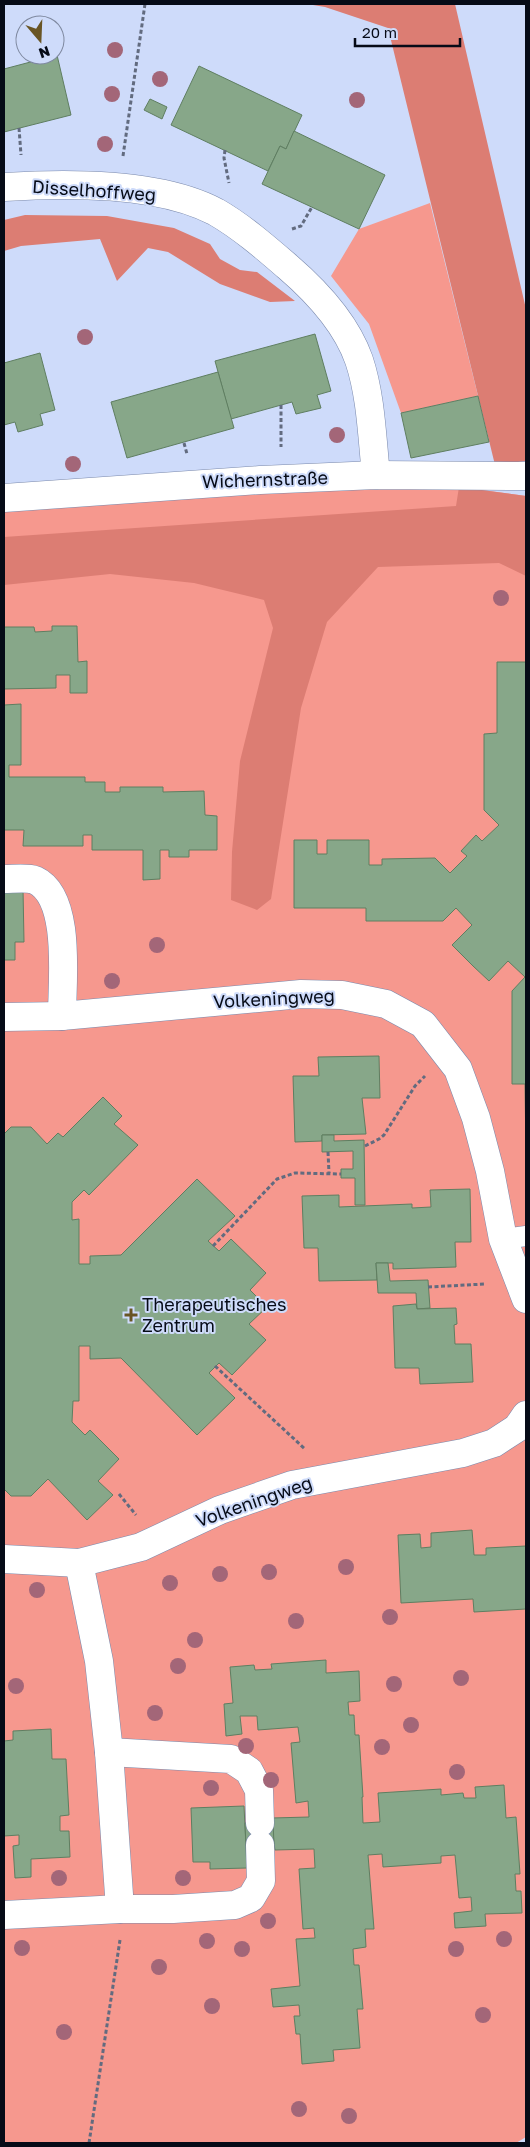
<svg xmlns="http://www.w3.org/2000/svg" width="530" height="2147" viewBox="0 0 530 2147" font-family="'Golos Text',sans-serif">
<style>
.green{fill:#f6988e}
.forest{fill:#dc7d73}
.building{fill:#87a789;stroke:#5f7e61}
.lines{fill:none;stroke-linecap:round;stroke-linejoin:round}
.lane-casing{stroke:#7a89ac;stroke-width:21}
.street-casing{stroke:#7a89ac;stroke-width:29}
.path{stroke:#626b7f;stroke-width:3;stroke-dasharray:4 2.5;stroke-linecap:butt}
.lane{stroke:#fff;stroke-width:20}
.street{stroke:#fff;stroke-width:28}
.tree{fill:#a36678}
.poi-dot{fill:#695524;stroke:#cedbfa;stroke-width:2}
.labels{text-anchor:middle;stroke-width:4;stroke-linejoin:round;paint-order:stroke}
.street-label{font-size:18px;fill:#060b17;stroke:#cedbfa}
.poi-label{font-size:18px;fill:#060b17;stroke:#cedbfa;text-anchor:start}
</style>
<rect width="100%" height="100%" fill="#cedbfa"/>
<g class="green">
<path d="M430 203 478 396 401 413 369 324 331 276 359 229Z"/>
<path d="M460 478 459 487 526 496V2137L516 2143H4V509Z"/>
</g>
<g class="forest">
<path d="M307 4H455L526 309V461L495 465 388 28 325 7Z"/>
<path d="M25 215 107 216 174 228 210 244 220 259 240 270 257 272 295 301 270 302 220 284 168 252 148 248 117 281 100 239 21 246 4 251V220Z"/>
<path d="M459 487 526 496V576L499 563 378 567 327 622 301 708 271 899 257 910 231 900 232 852 240 761 273 628 264 600 194 583 110 574 4 585V537L456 506Z"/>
</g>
<g class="building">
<path d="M57 55 71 115 4 132V69Z"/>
<path d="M199 66 302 115 286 149 280 146 268 171 171 125Z"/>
<path d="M150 99 167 107 162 119 144 110Z"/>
<path d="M294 131 385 175 359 229 262 184 280 146 286 149Z"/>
<path d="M315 334 331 391 317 395 321 408 296 414 292 402 231 419 215 361Z"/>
<path d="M40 353 55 410 40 414 43 425 18 432 15 422 4 425V363Z"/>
<path d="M218 372 234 428 127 458 111 402Z"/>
<path d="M478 396 489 442 411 458 401 413Z"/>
<path d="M52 626H77L78 662 87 661V693H70V675H56V688L4 689V627H34L35 632 52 631Z"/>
<path d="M497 662H526V1156L525 1084H512V991L525 977 508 961 489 981 473 966 452 945 472 925 456 908 443 921H366V908H294V840H317V854H327V840H369V865H382V859L435 858 450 873 467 856 461 851 476 835 482 841 499 825 484 810V734L497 733Z"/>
<path d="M4 696V705L21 704V765H9V777H85V782H105V792H120V787H163V792L204 791 205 815 217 816V850H189V857H169V850H160V879L143 880V850H92V835H83V846H23L24 830H4V857Z"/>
<path d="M4 889H23L24 942H15V960H4Z"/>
<path d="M379 1056 380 1098H362L366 1134 322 1135V1141L295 1142 293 1076H319L318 1057Z"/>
<path d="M103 1097 122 1116 114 1124 138 1145 89 1195 84 1190 72 1202V1220L79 1219V1264H90V1256L121 1255 197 1179 235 1216 208 1241 219 1251 231 1239 266 1273 250 1290 267 1307 249 1324 266 1340 232 1375 219 1363 209 1373 235 1398 197 1435 121 1358 90 1359V1346H79V1401H73L72 1422 85 1435 90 1430 119 1459 98 1481 113 1495 87 1520 48 1479 31 1496H11L4 1489V1134L11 1127H31L47 1144 58 1133 63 1137Z"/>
<path d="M322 1135H334V1141L364 1140 365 1205H355V1178H341V1169H353V1151L322 1152Z"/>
<path d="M470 1189 471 1242H455L456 1267 393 1269V1263H376L377 1280 319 1281 318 1248H304L302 1196 339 1195V1207L412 1204V1208L431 1207 430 1190Z"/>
<path d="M376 1263H388L390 1281 428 1280 430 1308 417 1309 416 1293H378Z"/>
<path d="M416 1304 417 1309 456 1308 457 1324 454 1325 455 1344H471L473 1382 420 1384 419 1368H395L393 1306Z"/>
<path d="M472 1530 474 1555H486V1548L526 1546V1609L474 1612 473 1599 401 1603 398 1535 420 1534 421 1548 431 1547V1533Z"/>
<path d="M326 1660V1673L359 1671 360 1701 348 1702 349 1715H354L355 1735H359L363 1797H362L363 1823 380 1822 378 1793 441 1789V1795L463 1793 464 1798H476L475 1787 504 1785 506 1818 516 1817 520 1874H515L516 1891H521L522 1913 485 1914 486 1926 455 1928 454 1913 472 1911 471 1897 459 1898 455 1855 441 1856V1863L383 1867 382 1854 368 1855 374 1929H365L366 1947 353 1949 354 1965H359L363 2009H357L360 2048 333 2050 334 2061 302 2064 300 2034H296L294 2016H300L299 2005 273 2007 271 1989 300 1986 296 1939 315 1938 314 1928 303 1929 299 1869 315 1868 314 1849 275 1850 274 1844 272 1818 309 1817 308 1801 296 1803 291 1743 300 1742 298 1727 258 1730 257 1716H240L242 1734 226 1736 224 1704 233 1703 230 1667 254 1665 255 1670 272 1669 271 1664Z"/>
<path d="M51 1729 52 1759H66L69 1815 60 1816V1831H69L70 1857 31 1859V1877L15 1878 13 1846 19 1845V1835L4 1836V1741L13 1740V1731Z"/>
<path d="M244 1806 247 1868 210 1869V1862H193L191 1808Z"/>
<path d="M273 1822 274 1844 246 1846 245 1823Z"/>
</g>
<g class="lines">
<defs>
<path id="lane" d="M503 1239 526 1236"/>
<g id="street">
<path d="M4 187C66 183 160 182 216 212 242 227 266 248 288 267 317 292 346 323 359 360 371 396 372 437 376 475"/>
<path d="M4 498 260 480 376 475 526 476"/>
<path d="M4 879C13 879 27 877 35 880 72 897 62 982 62 1016"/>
<path d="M4 1017 62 1016 301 994 342 995 386 1004 423 1024 458 1069 476 1118 490 1171 503 1239 526 1299"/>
<path d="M4 1559 79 1563 141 1547 220 1510 292 1485 463 1453 494 1443 517 1428 526 1415"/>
<path d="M109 1752 231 1759 249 1771 259 1790 260 1823"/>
<path d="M120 1909H173L235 1905 251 1898 261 1881 260 1845"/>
<path d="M4 1915 120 1909 109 1752 99 1661 79 1563"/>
</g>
</defs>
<use href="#lane" class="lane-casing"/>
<use href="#street" class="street-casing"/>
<g class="path">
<path d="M19 128 21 155"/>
<path d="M225 150 224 158 229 183"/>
<path d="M123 156 145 4"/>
<path d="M292 229 301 226 312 207"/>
<path d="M281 405V447"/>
<path d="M184 443 187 454"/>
<path d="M365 1146 379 1139 384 1135 415 1086 425 1076"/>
<path d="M328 1152 329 1173"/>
<path d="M213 1246 277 1179 295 1173 341 1174"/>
<path d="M428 1287 485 1284"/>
<path d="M215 1366 305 1449"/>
<path d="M119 1494 136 1515"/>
<path d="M89 2143 120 1940"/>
</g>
<use href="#lane" class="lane"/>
<use href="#street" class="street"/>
</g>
<g class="tree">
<circle cx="115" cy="50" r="8"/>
<circle cx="160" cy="79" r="8"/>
<circle cx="112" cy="94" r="8"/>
<circle cx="357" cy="100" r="8"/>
<circle cx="105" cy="144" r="8"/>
<circle cx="85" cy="337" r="8"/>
<circle cx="337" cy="435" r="8"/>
<circle cx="73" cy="464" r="8"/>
<circle cx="501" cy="598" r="8"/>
<circle cx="157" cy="945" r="8"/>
<circle cx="112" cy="981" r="8"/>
<circle cx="346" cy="1567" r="8"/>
<circle cx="269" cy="1572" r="8"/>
<circle cx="220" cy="1574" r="8"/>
<circle cx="170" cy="1583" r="8"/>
<circle cx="37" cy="1590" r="8"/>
<circle cx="390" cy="1617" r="8"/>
<circle cx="296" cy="1621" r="8"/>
<circle cx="195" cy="1640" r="8"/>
<circle cx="178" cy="1666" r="8"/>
<circle cx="461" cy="1678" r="8"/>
<circle cx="394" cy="1684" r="8"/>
<circle cx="16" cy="1686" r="8"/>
<circle cx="155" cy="1713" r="8"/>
<circle cx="411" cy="1725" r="8"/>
<circle cx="246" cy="1746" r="8"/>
<circle cx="382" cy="1747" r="8"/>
<circle cx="457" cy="1772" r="8"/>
<circle cx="271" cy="1780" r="8"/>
<circle cx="211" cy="1788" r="8"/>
<circle cx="59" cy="1878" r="8"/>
<circle cx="183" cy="1878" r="8"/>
<circle cx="268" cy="1921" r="8"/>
<circle cx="504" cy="1939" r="8"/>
<circle cx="207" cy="1941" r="8"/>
<circle cx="22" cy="1948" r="8"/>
<circle cx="242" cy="1949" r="8"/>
<circle cx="456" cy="1949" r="8"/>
<circle cx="159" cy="1967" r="8"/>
<circle cx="212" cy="2006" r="8"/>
<circle cx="483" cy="2015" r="8"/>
<circle cx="64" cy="2032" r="8"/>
<circle cx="299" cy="2109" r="8"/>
<circle cx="349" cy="2116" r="8"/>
</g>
<path class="poi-dot" d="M128.5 1307.5h5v5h5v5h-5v5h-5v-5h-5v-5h5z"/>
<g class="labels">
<g class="street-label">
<text transform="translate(94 191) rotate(4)" y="6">Disselhoffweg</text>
<text transform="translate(265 480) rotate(-2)" y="6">Wichernstraße</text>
<text transform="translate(274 999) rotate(-3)" y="6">Volkeningweg</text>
<text transform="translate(254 1502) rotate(-19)" y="6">Volkeningweg</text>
</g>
<g class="poi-label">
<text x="142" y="1311">Therapeutisches<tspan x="142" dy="21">Zentrum</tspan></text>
</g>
</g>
<rect width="530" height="2147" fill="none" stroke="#060b17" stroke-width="10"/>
<g transform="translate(40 40) rotate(161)"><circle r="24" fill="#cedbfa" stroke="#7e889f"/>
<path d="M0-4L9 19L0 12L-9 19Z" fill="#695524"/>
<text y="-8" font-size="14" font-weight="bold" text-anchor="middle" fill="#060b17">N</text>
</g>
<path d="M355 38v8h105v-8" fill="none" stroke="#060b17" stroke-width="2.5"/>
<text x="362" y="38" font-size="15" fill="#060b17" stroke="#cedbfa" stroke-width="4" paint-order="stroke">20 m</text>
</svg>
